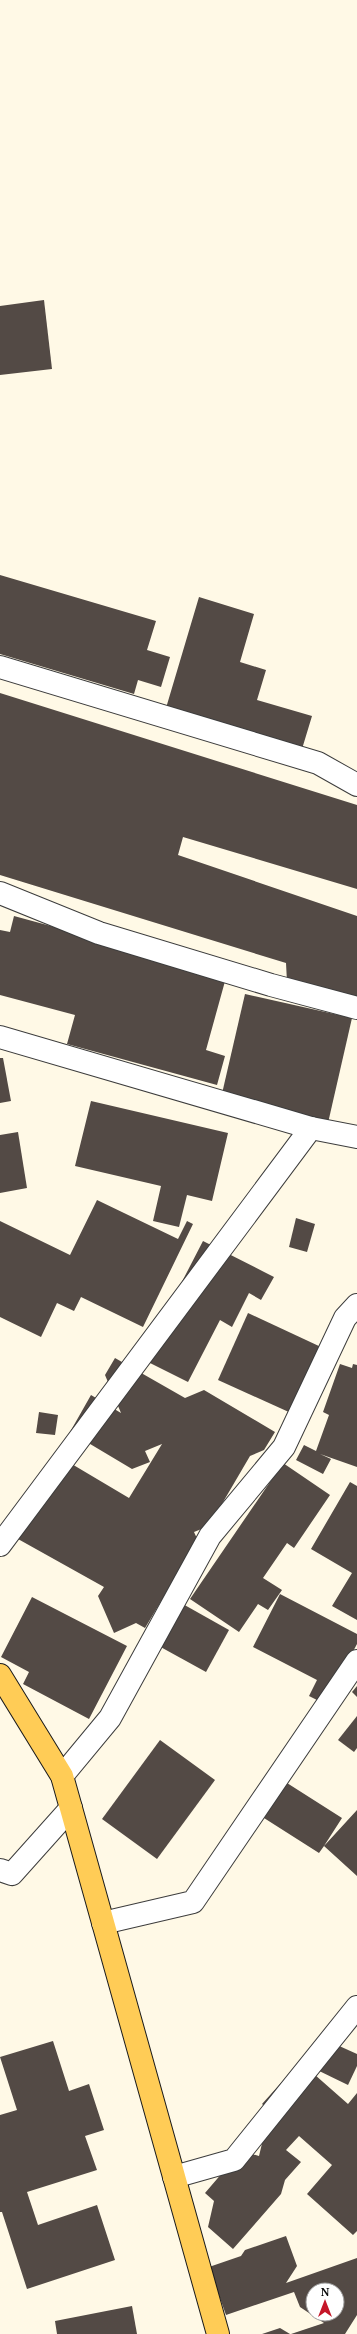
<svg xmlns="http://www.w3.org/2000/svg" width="357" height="2334" viewBox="0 0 357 2334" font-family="'Noto Serif',serif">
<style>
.building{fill:#534a45;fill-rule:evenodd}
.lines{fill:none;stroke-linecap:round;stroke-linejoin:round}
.minor-casing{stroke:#3d3d3d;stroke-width:24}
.major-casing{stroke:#1b1b1b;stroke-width:24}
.minor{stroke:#fff;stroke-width:22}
.major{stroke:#ffcc56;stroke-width:22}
</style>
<rect width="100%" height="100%" fill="#fff9e6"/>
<g class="building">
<path d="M44 300 52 369 0 375V306Z"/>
<path d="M0 575 156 621 147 650 170 657 161 687 138 680 134 694 0 654Z"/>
<path d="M199 597 254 614 240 662 266 670 257 700 312 716 302 749 166 708Z"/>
<path d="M0 693 357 805V889L183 837 178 855 357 916V1004L287 982 286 963 0 875Z"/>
<path d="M14 916 227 974 206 1050 225 1056 217 1085 67 1044 75 1015 0 995V930L10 932Z"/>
<path d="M245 994 352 1018 328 1123 221 1098Z"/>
<path d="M0 1058H3L11 1101 0 1103Z"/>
<path d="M91 1101 228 1133 212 1201 187 1195 179 1227 153 1221 161 1186 75 1166Z"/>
<path d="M18 1132 27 1188 0 1193V1135Z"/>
<path d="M97 1200 178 1239 187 1221 193 1224 143 1327 81 1297 74 1311 57 1303 41 1337 0 1317V1221L70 1255Z"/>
<path d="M296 1218 315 1224 307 1252 289 1247Z"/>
<path d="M203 1241 274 1277 261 1300 249 1293 232 1327 220 1320 188 1382 142 1359Z"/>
<path d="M248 1313 321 1347 291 1413 218 1380Z"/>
<path d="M115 1358 185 1398 204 1390 275 1432 264 1450 250 1456 209 1526 194 1532 200 1545 175 1578 145 1628 136 1623 114 1633 98 1596 104 1587 18 1539 65 1460 129 1498 162 1444 145 1451 150 1462 132 1469 70 1432 91 1395 121 1413 105 1375Z"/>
<path d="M340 1364 352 1368 353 1364 357 1365V1467L320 1454 331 1459 323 1474 296 1460 304 1445 316 1451 329 1415 323 1412Z"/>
<path d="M39 1412 58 1415 55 1435 36 1433Z"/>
<path d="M283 1463 330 1495 294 1548 287 1543 263 1578 282 1590 268 1610 258 1604 239 1632 190 1599Z"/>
<path d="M350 1482 357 1486V1620L332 1606 352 1573 311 1549Z"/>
<path d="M280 1594 357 1634V1644L325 1704 309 1696 317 1680 253 1647Z"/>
<path d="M32 1597 127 1646 89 1719 23 1684 29 1672 1 1657Z"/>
<path d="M181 1603 229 1630 206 1672 157 1645Z"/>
<path d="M357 1686V1697L352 1692Z"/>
<path d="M357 1716V1748L354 1752 338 1740Z"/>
<path d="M160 1740 215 1780 157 1859 102 1819Z"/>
<path d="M287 1783 342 1818 324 1846 357 1810V1876L324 1846 319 1853 264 1818Z"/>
<path d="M326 2040 357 2054V2066L348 2085 313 2068Z"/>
<path d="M53 2041 69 2091 89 2084 104 2130 85 2136 97 2170 27 2192 38 2225 97 2205 115 2260 27 2289 2 2212H0V2115L17 2110 0 2057Z"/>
<path d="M297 2065 306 2067 348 2104 357 2093V2231L353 2235 307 2194 332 2165 299 2136 286 2150 301 2162 285 2180 281 2194 233 2249 208 2227 214 2201 205 2193 241 2151 259 2156 265 2131 278 2117 262 2104Z"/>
<path d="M286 2236 297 2266 286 2283 357 2258V2315L345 2334H291L324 2323 300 2307 294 2292 226 2315 209 2267 241 2256 245 2250ZM313 2290H337V2314H313Z"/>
<path d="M132 2306 137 2334H57L55 2321Z"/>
<path d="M280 2328 290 2334H262Z"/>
</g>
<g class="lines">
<defs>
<g id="minor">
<path d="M0 667 318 763 357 785"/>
<path d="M0 893 99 933 271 985 357 1008"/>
<path d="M0 1037 311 1128 357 1137"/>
<path d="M0 1545 311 1128"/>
<path d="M62 1776 110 1718 210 1536 284 1447 345 1318 357 1305"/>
<path d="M0 1870 12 1874 71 1808"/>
<path d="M103 1923 193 1902 357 1661"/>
<path d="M174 2177 234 2160 357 2007"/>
</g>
<path id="major" d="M0 1675 62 1776 218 2334"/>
</defs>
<use href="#minor" class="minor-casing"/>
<use href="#major" class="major-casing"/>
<use href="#minor" class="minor"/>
<use href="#major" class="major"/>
</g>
<g transform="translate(325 2302)"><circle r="19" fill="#ffffff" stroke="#9d9d9d"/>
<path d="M0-3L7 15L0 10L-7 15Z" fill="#c51628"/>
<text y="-6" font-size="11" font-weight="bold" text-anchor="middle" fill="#0a0a0a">N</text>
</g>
</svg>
